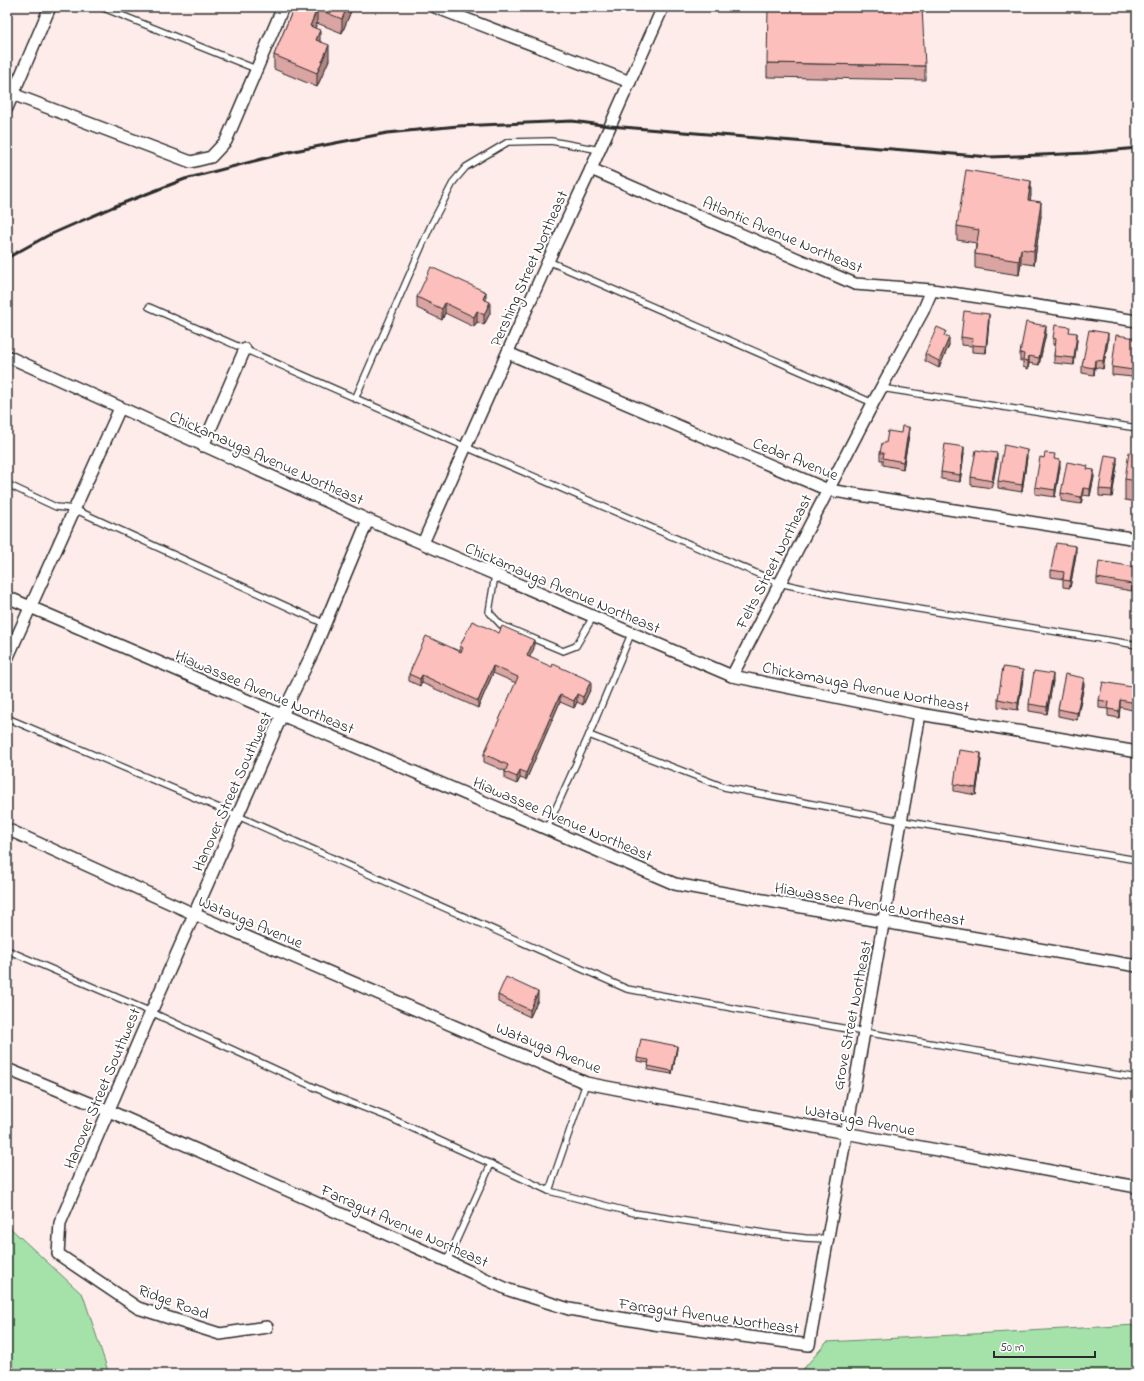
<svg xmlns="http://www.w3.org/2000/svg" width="1144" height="1381" viewBox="0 0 1144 1381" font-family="'Indie Flower',sans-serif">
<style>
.green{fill:#a5e2a9;stroke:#68866a}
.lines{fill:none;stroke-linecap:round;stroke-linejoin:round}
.service-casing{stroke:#2b2b2b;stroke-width:8}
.minor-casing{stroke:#2b2b2b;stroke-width:14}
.service{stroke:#fff;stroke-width:5.5}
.minor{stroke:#fff;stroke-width:11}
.rail{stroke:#2b2b2b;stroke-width:3}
.wall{fill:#d9a4a1;stroke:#2b2b2b}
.shaded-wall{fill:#b08683;stroke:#2b2b2b}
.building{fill:#fcbfbb;stroke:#2b2b2b}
.labels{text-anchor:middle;stroke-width:4;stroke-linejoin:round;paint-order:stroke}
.street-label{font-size:16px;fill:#2b2b2b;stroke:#fff}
</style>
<rect width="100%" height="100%" fill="#feeceb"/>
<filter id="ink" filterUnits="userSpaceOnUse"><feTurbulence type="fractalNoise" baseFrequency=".025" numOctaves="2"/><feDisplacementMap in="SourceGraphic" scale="8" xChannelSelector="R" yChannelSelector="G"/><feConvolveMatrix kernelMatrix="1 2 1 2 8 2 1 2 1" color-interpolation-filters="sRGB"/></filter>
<g filter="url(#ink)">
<g class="green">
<path d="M7 1225 83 1295 108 1371 113 1374H7Z"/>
<path d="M1137 1325V1374H799L827 1342Z"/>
</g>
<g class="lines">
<defs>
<g id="service">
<path d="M101 7 256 69"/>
<path d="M548 261 873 403"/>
<path d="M149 307 466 447 779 583 834 595 1137 645"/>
<path d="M881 388 1137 428"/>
<path d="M355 399 431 225 454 181 466 167 508 142 551 141 600 150"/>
<path d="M7 484 56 507 74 509 325 624"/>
<path d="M495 575 489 612 501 625 563 651 576 646 593 617"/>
<path d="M7 718 238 816 627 989 864 1032 1137 1078"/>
<path d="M589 735 724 787 902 821 1137 860"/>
<path d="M547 828 589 735 631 634"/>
<path d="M7 950 151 1012 331 1095 388 1117 491 1164 447 1261"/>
<path d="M491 1164 549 1191 634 1213 770 1234 805 1238 827 1239"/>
<path d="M549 1191 586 1083"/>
</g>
<g id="minor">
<path d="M435 7 630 82"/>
<path d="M7 92 191 162 211 157 226 141 283 7"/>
<path d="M7 108 50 7"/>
<path d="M591 169 855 284 932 290 1137 321"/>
<path d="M508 353 828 490 1137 539"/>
<path d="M7 356 368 520 732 676 920 714 1137 752"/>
<path d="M203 446 245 349"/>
<path d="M423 543 548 261 591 169 663 7"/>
<path d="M7 597 675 884 884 922 1137 966"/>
<path d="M7 659 120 408"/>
<path d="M732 676 873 403 923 311 932 290"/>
<path d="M7 829 194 914 586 1083 845 1133 1137 1187"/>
<path d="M7 1069 109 1111 447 1261 509 1290 569 1309 654 1324 809 1345C845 1135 884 925 920 714"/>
<path d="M267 1327 220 1334 138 1308 58 1254 60 1223 151 1012 282 715 314 650 368 520"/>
</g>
</defs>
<use href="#service" class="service-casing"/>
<use href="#minor" class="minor-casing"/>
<use href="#service" class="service"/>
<use href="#minor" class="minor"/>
<path class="rail" d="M7 258 47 236 113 207 185 179 289 152 387 133 458 126 572 121 610 126 990 157 1087 153 1137 148"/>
</g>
<g class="wall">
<path d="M294 7H351V11L342 33 317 23 315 28 320 42 329 60 317 87 274 69V55Z"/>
<path d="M767 63 925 66V80L767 77Z"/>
<path d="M1031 195 1030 200 1041 216 1034 265 1021 263 1019 275 975 268V254L976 243 957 240V226Z"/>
<path d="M417 297 486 300 490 313 484 325 477 322 474 327 445 313 442 320 417 308Z"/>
<path d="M989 321 986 353 972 352V346L961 345V337Z"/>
<path d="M1070 332 1077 340 1074 365 1054 363V356L1055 346 1053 345V338Z"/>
<path d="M1046 333 1039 365 1029 363 1028 369 1023 367V361H1020V353Z"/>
<path d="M946 336 949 345 939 368 925 361V354Z"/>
<path d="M1137 338 1133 377 1112 375V367Z"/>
<path d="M1108 341 1103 369 1095 367 1094 375 1082 373V366Z"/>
<path d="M909 435 903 469 883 465V460H880V453L886 443Z"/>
<path d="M964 454 960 482 941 479V472Z"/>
<path d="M1137 454V502L1125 500V479Z"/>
<path d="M1027 457 1022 492 998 488V481Z"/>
<path d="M1055 459 1060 467 1055 497 1035 494V487Z"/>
<path d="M997 461 992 488 971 485V477Z"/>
<path d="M1117 464 1112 497 1099 496V489Z"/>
<path d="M1088 469 1094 477 1090 496 1083 495 1081 504 1061 501V493Z"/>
<path d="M1076 554 1070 588 1063 587V579L1051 577V570Z"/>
<path d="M1135 574 1132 591 1097 585V578Z"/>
<path d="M499 633 534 648 529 657 591 688 583 705 577 702 574 708 560 702 526 780 520 778 517 784 505 779V771L484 762V754L516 683 493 673 478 708 422 683 420 686 409 681V674L460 651V646Z"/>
<path d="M1023 678 1018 710 998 707V699Z"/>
<path d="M1053 681 1047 714 1029 711V704Z"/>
<path d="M1084 685 1077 720 1058 716V709Z"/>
<path d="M1137 688 1136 711 1120 707 1119 718 1108 716V709L1099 708V700Z"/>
<path d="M981 760 976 795 954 791V784Z"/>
<path d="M498 995 538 1000 530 1017 498 1002Z"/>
<path d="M677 1049 672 1074 648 1070 649 1063 637 1061V1058Z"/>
</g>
<g class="shaded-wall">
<path d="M347 7H351V11L342 33V19Z"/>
<path d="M317 9V23L310 40V26Z"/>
<path d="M320 30V44L316 40Z"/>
<path d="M329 45V60L317 87V73Z"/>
<path d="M1031 181V195L1028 214V200Z"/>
<path d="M1041 202V216L1034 265V251Z"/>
<path d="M1021 249V263L1019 275V261Z"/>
<path d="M486 292V303L483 299Z"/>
<path d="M490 302V313L484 325V315Z"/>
<path d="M445 303V313L442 320V309Z"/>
<path d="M477 311V322L474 327V317Z"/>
<path d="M989 314V321L986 353V346Z"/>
<path d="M1046 326V333L1039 365V358Z"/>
<path d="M1077 333V340L1074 365V358Z"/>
<path d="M1108 333V341L1103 369V361Z"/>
<path d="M949 338V345L939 368V361Z"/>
<path d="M1137 339V346L1133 377V370Z"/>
<path d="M1029 356V363L1028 369V361Z"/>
<path d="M1095 360V367L1094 375V368Z"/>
<path d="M909 427V435L903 469V462Z"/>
<path d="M964 447V454L960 482V475Z"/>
<path d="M1027 450V457L1022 492V485Z"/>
<path d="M997 453V461L992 488V481Z"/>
<path d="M1117 457V464L1112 497V490Z"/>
<path d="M1060 460V467L1055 497V490Z"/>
<path d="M1094 470V477L1090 496V489Z"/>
<path d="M1083 488V495L1081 504V497Z"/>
<path d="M1076 546V554L1070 588V581Z"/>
<path d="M1135 567V574L1132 591V584Z"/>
<path d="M534 640V648L527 663V656Z"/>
<path d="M493 666V673L478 708V701Z"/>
<path d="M1023 670V678L1018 710V703Z"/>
<path d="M1053 674V681L1047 714V707Z"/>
<path d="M422 675V683L420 686V679Z"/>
<path d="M1084 678V685L1077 720V713Z"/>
<path d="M591 681V688L583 705V697Z"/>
<path d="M577 694V702L574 708V701Z"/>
<path d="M560 695V702L526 780V773Z"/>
<path d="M1137 696V703L1136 711V703Z"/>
<path d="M1120 700V707L1119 718V711Z"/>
<path d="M981 753V760L976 795V788Z"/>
<path d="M520 770V778L517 784V777Z"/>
<path d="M538 992V1000L530 1017V1010Z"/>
<path d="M677 1046V1049L672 1074V1071Z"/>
</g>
<g class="building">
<path d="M294 7H347L342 19 317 9 310 26 320 30 316 40 329 45 317 73 274 55Z"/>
<path d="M768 7H922L925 66 767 63Z"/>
<path d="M966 170 1031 181 1028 200 1041 202 1034 251 1021 249 1019 261 975 254 979 230 957 226Z"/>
<path d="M431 267 486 292 483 299 490 302 484 315 477 311 474 317 445 303 442 309 417 297Z"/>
<path d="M964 311 989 314 986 346 972 345 973 339 961 337Z"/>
<path d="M1026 322 1046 326 1039 358 1029 356 1028 361 1023 360 1024 354 1020 353Z"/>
<path d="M1055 325 1070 327 1069 332 1077 333 1074 358 1054 356 1056 339 1053 338Z"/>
<path d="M937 327 946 331 944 336 949 338 939 361 925 354Z"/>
<path d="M1089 330 1108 333 1103 361 1095 360 1094 368 1082 366Z"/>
<path d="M1116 335 1137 338 1133 370 1112 367Z"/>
<path d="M902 426 909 427 903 462 883 458 884 453H880L882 443H886L888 431 901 433Z"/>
<path d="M945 444 964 447 960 475 941 472Z"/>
<path d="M1004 445 1027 450 1022 485 998 481Z"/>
<path d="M976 450 997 453 992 481 971 477Z"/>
<path d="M1129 452 1137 454V481L1125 479Z"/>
<path d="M1045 453 1055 454 1054 459 1060 460 1055 490 1035 487 1040 457 1044 458Z"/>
<path d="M1105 455 1117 457 1112 490 1099 489Z"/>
<path d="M1067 462 1088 466 1087 469 1094 470 1090 489 1083 488 1081 497 1061 493Z"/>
<path d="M1056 543 1076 546 1070 581 1063 580 1064 572 1051 570Z"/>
<path d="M1099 561 1135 567 1132 584 1097 578Z"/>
<path d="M472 621 499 633 502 626 534 640 527 656 552 667 553 664 591 681 583 697 577 694 574 701 560 695 526 773 520 770 517 777 505 772 508 765 484 754 518 677 493 666 478 701 422 675 420 679 409 674 426 636 461 652 463 648 460 646Z"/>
<path d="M1003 667 1023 670 1018 703 998 699Z"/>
<path d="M1034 671 1053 674 1047 707 1029 704Z"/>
<path d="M1065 674 1084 678 1077 713 1058 709Z"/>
<path d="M1103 682 1137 688V696L1136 703 1120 700 1119 711 1108 709 1109 702 1099 700Z"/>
<path d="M959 750 981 753 976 788 954 784Z"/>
<path d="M506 977 538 992 530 1010 498 995Z"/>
<path d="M641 1039 677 1046 672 1071 648 1066 649 1060 637 1058Z"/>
</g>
</g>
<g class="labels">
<g class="street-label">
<text transform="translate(783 234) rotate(23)" y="6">Atlantic Avenue Northeast</text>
<text transform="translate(528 268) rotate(-66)" y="6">Pershing Street Northeast</text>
<text transform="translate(267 457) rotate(24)" y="6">Chickamauga Avenue Northeast</text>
<text transform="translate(796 458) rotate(22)" y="6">Cedar Avenue</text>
<text transform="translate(773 561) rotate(-63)" y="6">Felts Street Northeast</text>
<text transform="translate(563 587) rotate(23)" y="6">Chickamauga Avenue Northeast</text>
<text transform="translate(866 686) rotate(11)" y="6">Chickamauga Avenue Northeast</text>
<text transform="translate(265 691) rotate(23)" y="6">Hiawassee Avenue Northeast</text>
<text transform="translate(231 791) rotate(-66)" y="6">Hanover Street Southwest</text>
<text transform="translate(563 818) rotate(23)" y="6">Hiawassee Avenue Northeast</text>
<text transform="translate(870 903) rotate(10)" y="6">Hiawassee Avenue Northeast</text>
<text transform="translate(251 921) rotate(23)" y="6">Watauga Avenue</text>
<text transform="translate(851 1015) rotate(-79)" y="6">Grove Street Northeast</text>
<text transform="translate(549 1047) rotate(22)" y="6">Watauga Avenue</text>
<text transform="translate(101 1088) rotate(-67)" y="6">Hanover Street Southwest</text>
<text transform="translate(860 1119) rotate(11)" y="6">Watauga Avenue</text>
<text transform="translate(405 1225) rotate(24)" y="6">Farragut Avenue Northeast</text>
<text transform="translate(174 1301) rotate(20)" y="6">Ridge Road</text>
<text transform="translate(709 1315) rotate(8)" y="6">Farragut Avenue Northeast</text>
</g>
</g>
<rect width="1144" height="1381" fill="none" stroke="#fff" stroke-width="24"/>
<rect x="12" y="12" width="1120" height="1357" fill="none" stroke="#2b2b2b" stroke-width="1.5" filter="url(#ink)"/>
<path d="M994 1351v6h101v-6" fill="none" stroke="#2b2b2b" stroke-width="2"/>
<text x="1000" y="1351" font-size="12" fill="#2b2b2b" stroke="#ffffff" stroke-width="3" paint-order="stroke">50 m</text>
</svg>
